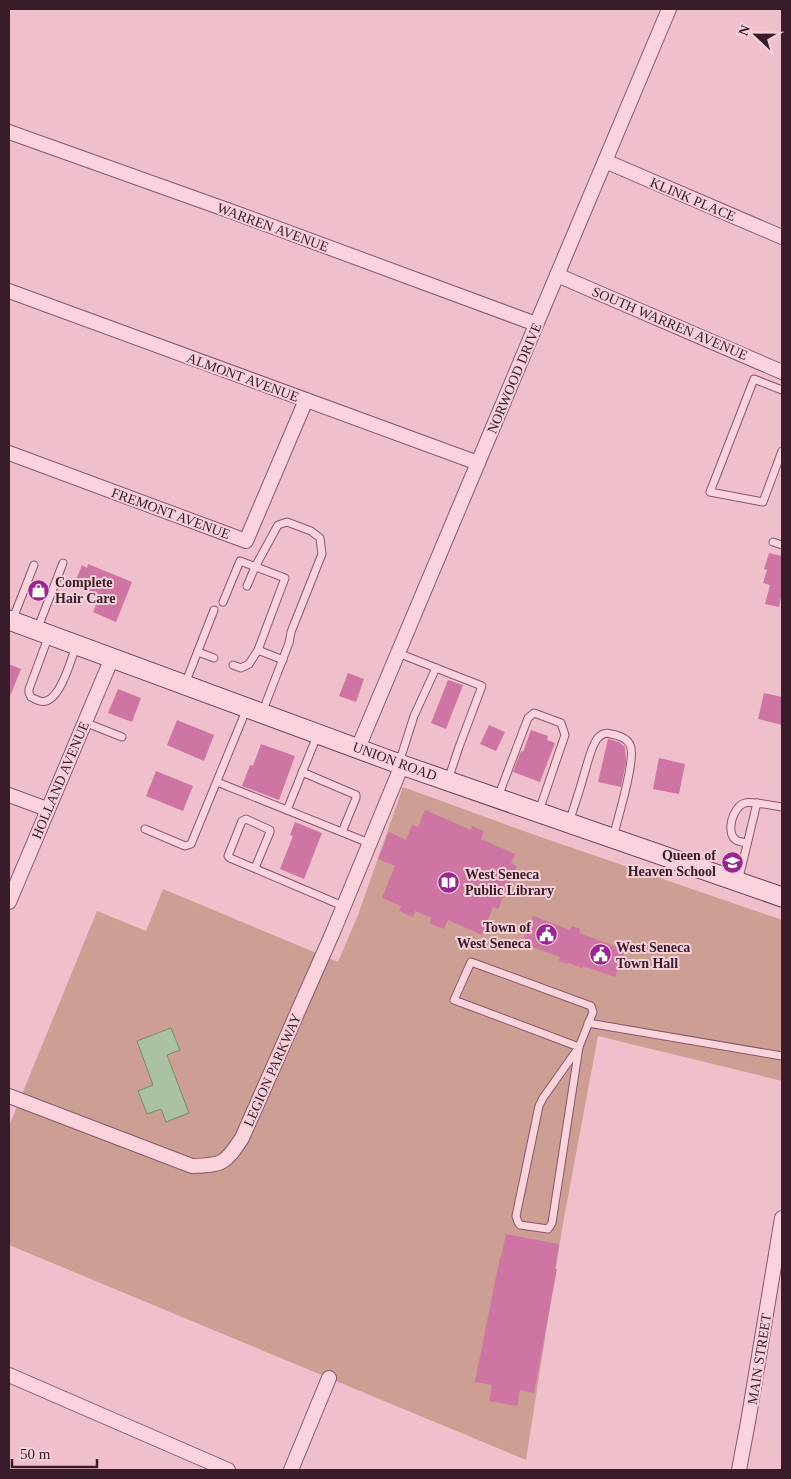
<svg xmlns="http://www.w3.org/2000/svg" width="791" height="1479" viewBox="0 0 791 1479" font-family="'Times New Roman',serif">
<style>
.green{fill:#cd9e94}
.water{fill:#aac1a3;stroke:#718f6a}
.building{fill:#ce75a3}
.lines{fill:none;stroke-linecap:round;stroke-linejoin:round}
.lane-casing{stroke:#89576b;stroke-width:9}
.street-casing{stroke:#89576b;stroke-width:16}
.secondary-casing{stroke:#6a3b4f;stroke-width:21}
.lane{stroke:#fad3dc;stroke-width:7}
.street{stroke:#fad3dc;stroke-width:14}
.secondary{stroke:#fad3dc;stroke-width:19}
.labels{text-anchor:middle;stroke-width:4;stroke-linejoin:round;paint-order:stroke}
.street-label{font-size:14px;fill:#381c29;stroke:#f6d0d8}
.poi-label{font-size:14px;font-weight:bold;fill:#381c29;stroke:#f6d0d8;text-anchor:start}
</style>
<rect width="100%" height="100%" fill="#efc0cb"/>
<path class="green" d="M403 787 532 834 782 920V1081L598 1036 562 1229 526 1460 9 1245V1126L97 911 146 931 163 889 338 962 358 915Z"/>
<path class="water" d="M171 1028 180 1050 167 1055 189 1113 166 1122 161 1109 147 1114 138 1091 153 1085 137 1041Z"/>
<g class="building">
<path d="M769 553 782 556V593L779 607 765 604 770 585 763 583 767 570 764 569Z"/>
<path d="M88 564 132 582 116 622 93 612 100 595 74 585 82 565 87 568Z"/>
<path d="M9 664 21 669 9 699Z"/>
<path d="M348 673 364 679 356 702 339 696Z"/>
<path d="M448 680 463 685 446 729 431 723Z"/>
<path d="M118 689 141 698 132 722 108 713Z"/>
<path d="M764 693 782 697V725L758 719Z"/>
<path d="M177 720 214 735 204 761 167 745Z"/>
<path d="M489 725 505 732 496 751 480 744Z"/>
<path d="M531 730 548 736 547 740 555 743 540 782 513 772 521 751 523 752Z"/>
<path d="M608 739 619 742 625 747 626 762 621 787 598 782Z"/>
<path d="M261 744 295 756 279 800 242 786 250 765 253 766Z"/>
<path d="M659 758 685 764 679 794 653 789Z"/>
<path d="M156 771 193 786 183 811 146 796Z"/>
<path d="M425 810 471 830 472 826 484 831 481 839 515 854 511 863 517 866 498 909 493 907 482 935 448 920 444 929 429 923 432 918 415 911 413 917 399 911 401 906 382 898 395 866 378 859 389 832 406 840 412 825 418 827Z"/>
<path d="M295 822 322 833 304 879 280 869 293 836 290 835Z"/>
<path d="M533 916 570 930 572 926 580 929 579 933 625 950 615 977 583 966 582 968 568 963V964L559 961 560 957 522 943Z"/>
<path d="M506 1234 559 1244 555 1269H557L534 1393 520 1390 517 1406 489 1401 492 1385 475 1382 500 1257 501 1258Z"/>
</g>
<g class="lines">
<defs>
<g id="lane">
<path d="M782 390 754 379 710 492 763 502 782 451"/>
<path d="M773 542 782 545"/>
<path d="M247 586 255 567 278 525 287 522 311 531 320 538 322 554 291 632 289 643 262 713"/>
<path d="M223 602 240 561 285 578 258 650 249 664 241 668 233 665"/>
<path d="M12 621 34 565"/>
<path d="M37 630 63 563"/>
<path d="M49 635 29 689V693L31 697C35 699 41 703 46 701 61 697 71 660 76 646"/>
<path d="M258 650 283 660"/>
<path d="M198 652 214 658"/>
<path d="M398 653 436 668"/>
<path d="M185 684 214 610"/>
<path d="M84 722 122 737"/>
<path d="M399 763 414 716 436 668 482 686 459 747 448 780"/>
<path d="M302 772 356 795V798L342 832"/>
<path d="M217 782 369 843"/>
<path d="M498 797 528 718 534 713 561 723 565 735 539 811"/>
<path d="M287 810 317 736"/>
<path d="M569 822C574 807 579 793 583 778 587 766 590 749 597 739 601 734 605 732 611 734 617 735 627 738 630 745 637 758 617 820 613 838"/>
<path d="M145 829 185 846 191 844 247 708"/>
<path d="M747 843C744 842 738 842 736 840 725 833 733 806 745 803 748 802 753 803 757 803"/>
<path d="M255 868 270 832V830L246 819 242 821 228 856 230 858 343 906"/>
<path d="M738 882 757 803 782 807"/>
<path d="M471 962 591 1006 593 1012 579 1047 454 1000Z"/>
<path d="M588 1023 782 1056"/>
<path d="M579 1047 552 1223 548 1229 520 1225 518 1222 516 1216 539 1106 543 1098Z"/>
</g>
<g id="street">
<path d="M9 132 233 212 536 324"/>
<path d="M605 161 782 237"/>
<path d="M557 275 782 372"/>
<path d="M9 291 478 463"/>
<path d="M9 453 246 541 306 400"/>
<path d="M358 748 669 9"/>
<path d="M9 795 47 809"/>
<path d="M9 902 112 658"/>
<path d="M9 1096 192 1166C223 1165 225 1164 242 1138L333 932 402 765"/>
<path d="M9 1375 228 1470"/>
<path d="M291 1470 329 1378"/>
<path d="M739 1470 748 1422 782 1218"/>
</g>
<path id="secondary" d="M9 620 402 765 782 897"/>
</defs>
<use href="#lane" class="lane-casing"/>
<use href="#street" class="street-casing"/>
<use href="#secondary" class="secondary-casing"/>
<use href="#lane" class="lane"/>
<use href="#street" class="street"/>
<use href="#secondary" class="secondary"/>
</g>
<defs>
<symbol id="shop-disc" viewBox="-11 -11 22 22"><circle r="9.5" fill="#992693" stroke="#f6d0d8"/><path d="M-5-2.5h2.3a2.7 3.5 0 0 1 5.4 0H5L5.5 6h-11ZM-1.5-2.5h3a1.5 2.3 0 0 0-3 0Z" fill="#fff"/></symbol>
<symbol id="school-disc" viewBox="-11 -11 22 22"><circle r="9.5" fill="#992693" stroke="#f6d0d8"/><path d="M0-5L7-2L0 1L-7-2ZM-4 1L0 2.5L4 1V4Q0 6-4 4Z" fill="#fff"/></symbol>
<symbol id="library-disc" viewBox="-11 -11 22 22"><circle r="9.5" fill="#992693" stroke="#f6d0d8"/><path d="M-6-4Q-3-5.5-.7-3.5V5Q-3 3-6 4ZM6-4Q3-5.5 .7-3.5V5Q3 3 6 4Z" fill="#fff"/></symbol>
<symbol id="civic-disc" viewBox="-11 -11 22 22"><circle r="9.5" fill="#992693" stroke="#f6d0d8"/><path d="M-.6-6.5H3V-4.5H.6V-3L4-1V1h2V6H-6V1h2V-1L-.6-3ZM-1.2 2.5V6h2.4V2.5Z" fill="#fff"/></symbol>
</defs>
<g fill-rule="evenodd">
<use href="#shop-disc" x="26" y="578" width="25" height="25"/>
<use href="#school-disc" x="720" y="850" width="25" height="25"/>
<use href="#library-disc" x="436" y="870" width="25" height="25"/>
<use href="#civic-disc" x="534" y="922" width="25" height="25"/>
<use href="#civic-disc" x="588" y="942" width="25" height="25"/>
</g>
<g class="labels">
<g class="street-label">
<text transform="translate(693 199) rotate(23)" y="5">KLINK PLACE</text>
<text transform="translate(273 227) rotate(20)" y="5">WARREN AVENUE</text>
<text transform="translate(670 323) rotate(23)" y="5">SOUTH WARREN AVENUE</text>
<text transform="translate(243 377) rotate(20)" y="5">ALMONT AVENUE</text>
<text transform="translate(514 378) rotate(-67)" y="5">NORWOOD DRIVE</text>
<text transform="translate(171 513) rotate(20)" y="5">FREMONT AVENUE</text>
<text transform="translate(395 761) rotate(20)" y="5">UNION ROAD</text>
<text transform="translate(60 780) rotate(-67)" y="5">HOLLAND AVENUE</text>
<text transform="translate(272 1070) rotate(-66)" y="5">LEGION PARKWAY</text>
<text transform="translate(759 1359) rotate(-81)" y="5">MAIN STREET</text>
</g>
<g class="poi-label">
<text x="55" y="587">Complete<tspan x="55" dy="16">Hair Care</tspan></text>
<text x="716" y="860" text-anchor="end">Queen of<tspan x="716" dy="16">Heaven School</tspan></text>
<text x="465" y="879">West Seneca<tspan x="465" dy="16">Public Library</tspan></text>
<text x="531" y="932" text-anchor="end">Town of<tspan x="531" dy="16">West Seneca</tspan></text>
<text x="616" y="952">West Seneca<tspan x="616" dy="16">Town Hall</tspan></text>
</g>
</g>
<rect width="791" height="1479" fill="none" stroke="#381c29" stroke-width="20"/>
<g transform="translate(756 35) rotate(292)" stroke="#f6d0d8" stroke-width="4" paint-order="stroke">
<path d="M0-4L9 19L0 12L-9 19Z" fill="#381c29"/>
<text y="-8" font-size="14" font-weight="bold" text-anchor="middle" fill="#381c29">N</text>
</g>
<path d="M12 1459v8h85v-8" fill="none" stroke="#381c29" stroke-width="2.5"/>
<text x="20" y="1459" font-size="15" fill="#381c29" stroke="#f6d0d8" stroke-width="4" paint-order="stroke">50 m</text>
</svg>
